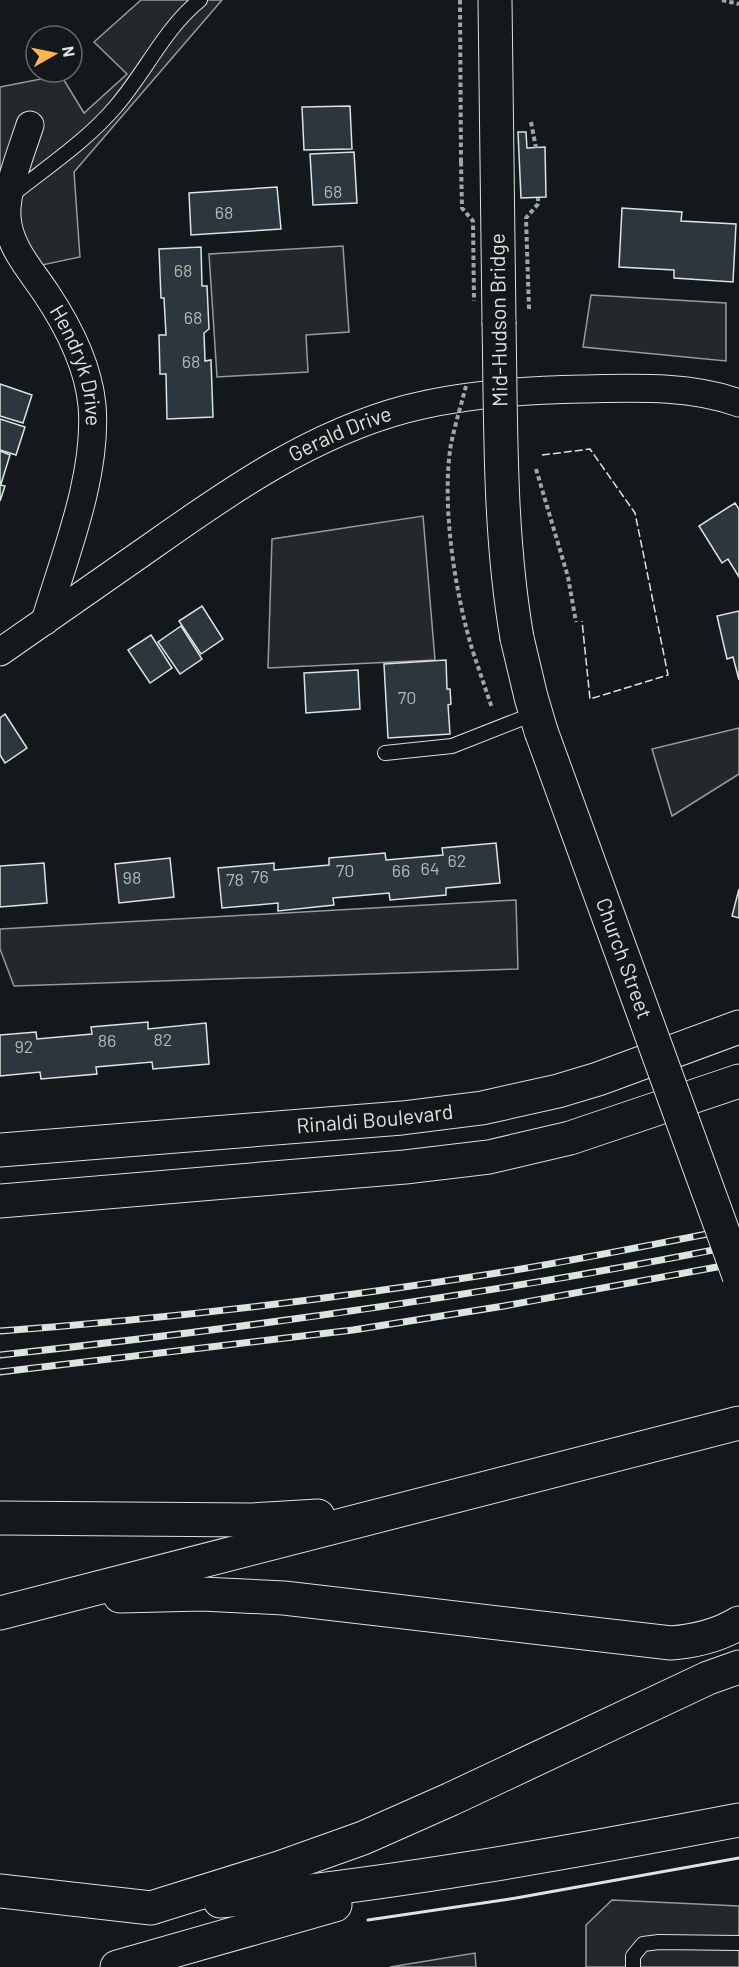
<svg xmlns="http://www.w3.org/2000/svg" width="739" height="1967" viewBox="0 0 739 1967" font-family="Barlow,sans-serif">
<style>
.parking{fill:#24282b;stroke:#939e99;stroke-width:1.5}
.building{fill:#2c363c;stroke:#d8e6dc;stroke-width:1.5}
.lines{fill:none;stroke-linecap:round;stroke-linejoin:round}
.service-casing{stroke:#d8e6dc;stroke-width:16}
.minor-casing{stroke:#d8e6dc;stroke-width:29}
.tertiary-casing{stroke:#d8e6dc;stroke-width:35}
.trunk-casing{stroke:#d8e6dc;stroke-width:35}
.motorway-casing{stroke:#d8e6dc;stroke-width:35}
.path{stroke:#9da8a2;stroke-width:4;stroke-dasharray:4.5 3;stroke-linecap:butt}
.service{stroke:#14181c;stroke-width:14}
.minor{stroke:#14181c;stroke-width:27}
.tertiary{stroke:#14181c;stroke-width:33}
.trunk{stroke:#14181c;stroke-width:33}
.motorway{stroke:#14181c;stroke-width:33}
.rail-casing{stroke:#d8e6dc;stroke-width:7}
.rail{stroke:#14181c;stroke-width:4.5;stroke-dasharray:14;stroke-linecap:butt}
.trunk-bridge-casing{stroke:#d8e6dc;stroke-width:35;stroke-linecap:butt}
.path-bridge{stroke:#9da8a2;stroke-width:4;stroke-dasharray:4.5 3;stroke-linecap:butt}
.trunk-bridge{stroke:#14181c;stroke-width:33}
.fence{stroke:#d8e6dc;stroke-width:1.5;stroke-dasharray:8 3;stroke-linecap:butt}
.wall{stroke:#d8e6dc;stroke-width:3}
.labels{text-anchor:middle;stroke-width:4.5;stroke-linejoin:round;paint-order:stroke}
.number-label{font-size:18px;fill:#adbab4}
.street-label{font-size:21px;fill:#d8e6dc;stroke:#14181c}
</style>
<rect width="100%" height="100%" fill="#14181c"/>
<g class="parking">
<path d="M141 0H222L74 172 80 257 14 271 0 230V87L61 75 84 113 127 74 94 42Z"/>
<path d="M343 246 349 332 306 335 308 372 217 377 209 254Z"/>
<path d="M591 295 726 303V361L583 347Z"/>
<path d="M423 516 435 660 268 668 272 539Z"/>
<path d="M739 728V774L672 816 652 749Z"/>
<path d="M516 900 518 969 14 986 0 949V929Z"/>
<path d="M612 1900 739 1906V1967H586V1925Z"/>
<path d="M475 1953 476 1967H390Z"/>
</g>
<g class="building">
<path d="M350 106 352 149 304 150 302 107Z"/>
<path d="M518 132H526L527 148 545 147 546 197 521 198Z"/>
<path d="M354 152 357 203 313 205 310 154Z"/>
<path d="M277 187 281 229 191 235 189 193Z"/>
<path d="M622 208 682 212 681 221 736 224 733 282 674 278V270L619 267Z"/>
<path d="M201 247 202 286H207L209 329 204 333 205 361 211 360 213 417 167 419 166 374H160L159 335H166L164 298H161L159 249Z"/>
<path d="M0 384 32 395 23 423 0 416Z"/>
<path d="M0 419 25 427 16 455 0 450Z"/>
<path d="M0 451 10 455 1 484 0 483Z"/>
<path d="M0 485 5 486 0 501Z"/>
<path d="M735 503 739 509V577L728 559 722 563 699 526Z"/>
<path d="M202 606 223 639 201 654 179 621Z"/>
<path d="M739 611V680L733 657 727 659 717 616Z"/>
<path d="M181 626 202 659 180 674 158 642Z"/>
<path d="M151 635 172 668 150 683 128 650Z"/>
<path d="M446 660 447 689H450L451 704 448 705 450 734 388 738 384 664Z"/>
<path d="M358 670 360 709 306 713 304 673Z"/>
<path d="M5 714 27 748 5 763 0 755V718Z"/>
<path d="M496 843 500 883 446 888V895L390 900 389 893 333 898 334 905 278 911V903L222 908 218 868 274 863V870L329 865V858L385 853 386 860 443 855 442 848Z"/>
<path d="M170 858 174 897 119 903 115 864Z"/>
<path d="M44 863 47 903 0 907V866Z"/>
<path d="M739 889V918L732 916Z"/>
<path d="M148 1022V1029L206 1023 209 1064 153 1069 152 1062 96 1067 97 1074 41 1079 40 1072 0 1076V1035L36 1032 37 1039 92 1034 91 1027Z"/>
</g>
<g class="lines">
<defs>
<g id="service">
<path d="M12 195C47 167 88 140 117 105 146 71 165 28 200 0"/>
<path d="M385 753 452 746 536 713"/>
<path d="M633 1967V1956L643 1944 659 1942 739 1943"/>
</g>
<g id="minor">
<path id="s1" d="M30 125C22 150 5 191 7 217 9 247 30 269 46 293 68 326 88 364 92 405 98 474 65 555 45 621"/>
<path id="s2" d="M0 652C51 617 101 581 152 546 231 490 312 434 406 409 463 394 523 390 582 389 633 388 690 385 739 403"/>
</g>
<g id="tertiary">
<path id="s3" d="M0 1150 402 1118 482 1108 558 1091 598 1079 739 1027"/>
<path d="M0 1201 405 1167 489 1157 570 1138 739 1081"/>
</g>
<g id="trunk">
<path d="M495 0 499 322"/>
<path d="M517 638 531 697 541 731"/>
</g>
<g id="motorway">
<path d="M0 1518 252 1520 318 1516"/>
<path d="M120 1596 202 1594 284 1598 671 1643C696 1641 718 1636 739 1623"/>
<path d="M0 1613 739 1423"/>
<path d="M0 1891 151 1908 279 1868 363 1838 451 1799 708 1678 739 1667"/>
<path d="M220 1901C395 1884 567 1853 739 1820"/>
<path d="M117 1967 335 1905"/>
</g>
</defs>
<use href="#service" class="service-casing"/>
<use href="#minor" class="minor-casing"/>
<use href="#tertiary" class="tertiary-casing"/>
<use href="#trunk" class="trunk-casing"/>
<use href="#motorway" class="motorway-casing"/>
<g class="path">
<path d="M460 0 461 162"/>
<path d="M722 0 739 4"/>
<path d="M531 122 536 148"/>
<path d="M473 652 492 708"/>
</g>
<use href="#service" class="service"/>
<use href="#minor" class="minor"/>
<use href="#tertiary" class="tertiary"/>
<use href="#trunk" class="trunk"/>
<use href="#motorway" class="motorway"/>
<defs>
<g id="rail">
<path d="M0 1331C166 1319 333 1299 497 1273 578 1260 659 1243 739 1228"/>
<path d="M0 1355C248 1328 494 1294 739 1245"/>
<path d="M0 1372 353 1330 504 1306 739 1263"/>
</g>
</defs>
<use href="#rail" class="rail-casing"/>
<use href="#rail" class="rail"/>
<defs>
<g id="trunk-bridge">
<path d="M499 322C501 428 499 534 517 638"/>
<path id="s4" d="M541 731 739 1276"/>
</g>
</defs>
<use href="#trunk-bridge" class="trunk-bridge-casing"/>
<g class="path-bridge">
<path d="M461 162 462 208 473 221 474 301"/>
<path d="M529 309 526 218 538 204V198"/>
<path d="M466 386C461 405 455 425 451 444 441 504 455 594 473 652"/>
<path d="M536 469 568 577 576 622"/>
</g>
<use href="#trunk-bridge" class="trunk-bridge"/>
<path class="fence" d="M542 455 590 449 635 513 668 675 590 699 582 621"/>
<path class="wall" d="M368 1920 516 1898 739 1858"/>
</g>
<g class="labels">
<g class="number-label">
<text x="333" y="198">68</text>
<text x="224" y="219">68</text>
<text x="183" y="277">68</text>
<text x="193" y="324">68</text>
<text x="191" y="368">68</text>
<text x="407" y="704">70</text>
<text x="457" y="867">62</text>
<text x="430" y="875">64</text>
<text x="345" y="877">70</text>
<text x="401" y="877">66</text>
<text x="260" y="883">76</text>
<text x="132" y="884">98</text>
<text x="235" y="886">78</text>
<text x="163" y="1046">82</text>
<text x="107" y="1047">86</text>
<text x="24" y="1053">92</text>
</g>
<g class="street-label">
<text transform="translate(499 320) rotate(-91)" y="7">Mid-Hudson Bridge</text>
<text dy="7" stroke="none"><textPath href="#s1" startOffset="262">Hendryk Drive</textPath></text>
<text dy="7" stroke="none"><textPath href="#s2" startOffset="405">Gerald Drive</textPath></text>
<text dy="7" stroke="none"><textPath href="#s4" startOffset="242">Church Street</textPath></text>
<text dy="7" stroke="none"><textPath href="#s3" startOffset="376">Rinaldi Boulevard</textPath></text>
</g>
</g>
<g transform="translate(54 54) rotate(81)"><circle r="28" fill="#14181c" stroke="#626a69" stroke-width="1.5"/>
<path d="M0-4.5L10 22L0 15L-10 22Z" fill="#ffb74d"/>
<text y="-9" font-size="16" font-weight="bold" text-anchor="middle" fill="#d8e6dc">N</text>
</g>
</svg>
